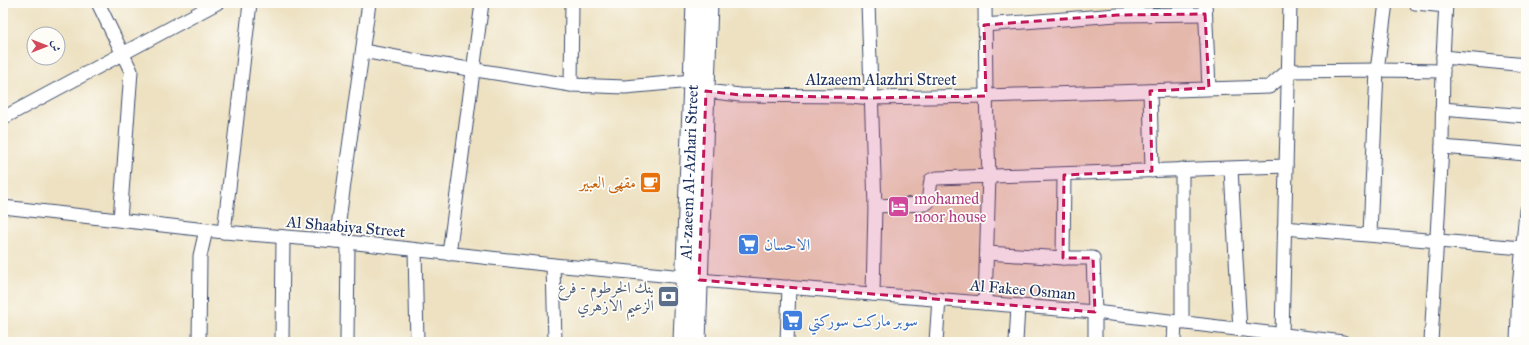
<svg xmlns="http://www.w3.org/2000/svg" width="1529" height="345" viewBox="0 0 1529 345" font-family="'IM FELL Great Primer',Amiri,serif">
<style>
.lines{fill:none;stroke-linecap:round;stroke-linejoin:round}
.minor-casing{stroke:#3a4a6d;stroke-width:15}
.major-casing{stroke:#3a4a6d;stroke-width:19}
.minor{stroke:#fff;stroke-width:13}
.major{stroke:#fff;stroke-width:17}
.marked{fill:#c2185b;fill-opacity:0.2;stroke:#c2185b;stroke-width:3;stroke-dasharray:8 5;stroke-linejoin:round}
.labels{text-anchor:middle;stroke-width:3.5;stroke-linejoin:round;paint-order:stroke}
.street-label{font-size:16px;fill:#1b2f5e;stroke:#fdfcf7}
.food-label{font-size:16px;fill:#c56008;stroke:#fdfcf7;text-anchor:end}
.hotel-label{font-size:16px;fill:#b23c85;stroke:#fdfcf7;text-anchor:start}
.shop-label{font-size:16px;fill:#366cbe;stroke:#fdfcf7;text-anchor:start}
.service-label{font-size:16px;fill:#4e5e75;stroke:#fdfcf7;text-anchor:end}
</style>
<rect width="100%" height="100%" fill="#fdfcf7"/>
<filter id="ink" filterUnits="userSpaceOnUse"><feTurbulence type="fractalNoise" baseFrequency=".025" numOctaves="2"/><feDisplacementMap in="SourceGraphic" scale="8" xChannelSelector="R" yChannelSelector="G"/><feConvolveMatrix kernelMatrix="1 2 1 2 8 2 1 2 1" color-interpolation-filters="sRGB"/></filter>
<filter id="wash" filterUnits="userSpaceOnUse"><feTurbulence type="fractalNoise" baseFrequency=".012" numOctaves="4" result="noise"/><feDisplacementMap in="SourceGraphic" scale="16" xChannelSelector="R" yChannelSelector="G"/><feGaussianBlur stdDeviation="0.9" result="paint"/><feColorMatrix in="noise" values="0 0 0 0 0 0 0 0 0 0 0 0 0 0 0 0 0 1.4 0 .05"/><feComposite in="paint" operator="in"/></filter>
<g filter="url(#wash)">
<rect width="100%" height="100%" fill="#ede1c1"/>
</g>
<g filter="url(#ink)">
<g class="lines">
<defs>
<g id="minor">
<path d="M98 3 131 71 120 220"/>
<path d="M868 3 875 206 873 294"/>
<path d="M985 3 986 96 989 175 985 303"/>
<path d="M1205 3 1209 88"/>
<path d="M1415 3 1446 6"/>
<path d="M984 25 1117 15 1205 14"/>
<path d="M363 51 412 60 571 85 625 87 692 81 706 91 740 95 851 96 871 98 986 96 1269 87 1288 71 1377 70 1443 71"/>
<path d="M1443 57 1526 65"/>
<path d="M571 85 572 3"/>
<path d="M1150 91 1152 171"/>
<path d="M1442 109 1526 116"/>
<path d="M3 118 217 3"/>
<path d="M1442 147 1526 154"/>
<path d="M1182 169V323"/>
<path d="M1231 169 1240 330"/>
<path d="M875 206 925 204 928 202 931 180 937 178 1286 166"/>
<path d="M3 207 224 232 348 242 553 265 685 277"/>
<path d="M1284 228 1522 248"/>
<path d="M224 232 250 3"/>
<path d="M1370 234 1377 70 1386 3"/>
<path d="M336 241 369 3"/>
<path d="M415 250 417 342"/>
<path d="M987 253 1063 258H1093L1095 312V342"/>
<path d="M449 254 482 3"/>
<path d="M1063 258 1064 175"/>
<path d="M553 265 555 342"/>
<path d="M699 280 1095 312 1343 342"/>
<path d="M1282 335 1290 3"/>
<path d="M199 342 200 256 206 230"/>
<path d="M282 342 283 237"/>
<path d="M347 342 348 242"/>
<path d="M787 342 789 287"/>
<path d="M936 342 939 299"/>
<path d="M1016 342 1018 306"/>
<path d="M1174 342 1175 322"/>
<path d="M1431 342 1442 147 1443 57 1446 3"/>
<path d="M1517 342 1519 288 1526 211"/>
</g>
<g id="major">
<path id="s1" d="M682 342 695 3"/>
<path d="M697 342 709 3"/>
</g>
</defs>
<use href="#minor" class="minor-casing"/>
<use href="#major" class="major-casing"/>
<use href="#minor" class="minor"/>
<use href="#major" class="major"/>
</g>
</g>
<path class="marked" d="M1205 14 1209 88 1150 91 1152 171 1064 175 1063 258H1093L1095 312 699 280 706 91 740 95 871 98 986 96 984 25 1117 15Z"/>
<defs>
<symbol id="cafe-square" viewBox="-11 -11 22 22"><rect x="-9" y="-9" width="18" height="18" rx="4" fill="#e8710a" stroke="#fdfcf7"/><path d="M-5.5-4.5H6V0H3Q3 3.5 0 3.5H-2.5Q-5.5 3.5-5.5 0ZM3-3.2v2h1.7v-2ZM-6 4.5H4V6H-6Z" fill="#fff"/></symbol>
<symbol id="hotel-square" viewBox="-11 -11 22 22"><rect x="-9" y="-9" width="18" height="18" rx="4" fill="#d1479c" stroke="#fdfcf7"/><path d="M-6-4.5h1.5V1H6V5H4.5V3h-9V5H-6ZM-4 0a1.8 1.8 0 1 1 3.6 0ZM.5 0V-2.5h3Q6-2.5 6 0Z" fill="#fff"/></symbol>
<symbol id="supermarket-square" viewBox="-11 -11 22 22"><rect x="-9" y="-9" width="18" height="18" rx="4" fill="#3f7fe0" stroke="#fdfcf7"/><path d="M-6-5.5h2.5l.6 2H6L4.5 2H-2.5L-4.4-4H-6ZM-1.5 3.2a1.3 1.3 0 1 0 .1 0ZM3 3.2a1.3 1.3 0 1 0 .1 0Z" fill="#fff"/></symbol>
<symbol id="bank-square" viewBox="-11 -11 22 22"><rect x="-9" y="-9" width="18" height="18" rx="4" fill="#5c6f8a" stroke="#fdfcf7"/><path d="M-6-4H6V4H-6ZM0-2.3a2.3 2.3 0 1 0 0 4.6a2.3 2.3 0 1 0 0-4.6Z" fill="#fff"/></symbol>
</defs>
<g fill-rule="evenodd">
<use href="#cafe-square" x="638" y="170" width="25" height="25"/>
<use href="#hotel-square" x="886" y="194" width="25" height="25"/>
<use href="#supermarket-square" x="736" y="232" width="25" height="25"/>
<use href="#bank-square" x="656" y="284" width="25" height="25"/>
<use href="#supermarket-square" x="780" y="308" width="25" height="25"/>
</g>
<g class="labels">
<g class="street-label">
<text x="881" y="85">Alzaeem Alazhri Street</text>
<text dy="6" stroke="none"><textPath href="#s1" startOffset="170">Al-zaeem Al-Azhari Street</textPath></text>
<text transform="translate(346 226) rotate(5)" y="6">Al Shaabiya Street</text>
<text transform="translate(1023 289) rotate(5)" y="6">Al Fakee Osman</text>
</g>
<g class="food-label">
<text x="636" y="188">مقهى العبير</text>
</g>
<g class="hotel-label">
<text x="914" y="204">mohamed<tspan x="914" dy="18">noor house</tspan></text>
</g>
<g class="shop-label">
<text x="764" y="250">الاحسان</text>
<text x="808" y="326">سوبر ماركت سوركتي</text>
</g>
<g class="service-label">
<text x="654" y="293">بنك الخرطوم - فرع<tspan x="654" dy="18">الزعيم الازهري</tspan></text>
</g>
</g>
<rect width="1529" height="345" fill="none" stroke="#fdfcf7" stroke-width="16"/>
<g transform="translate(46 46) rotate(90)"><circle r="19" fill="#fdfcf7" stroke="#a3aaba"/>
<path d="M0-3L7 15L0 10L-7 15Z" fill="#d1495b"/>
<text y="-6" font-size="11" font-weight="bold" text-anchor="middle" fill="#1b2f5e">ش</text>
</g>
</svg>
